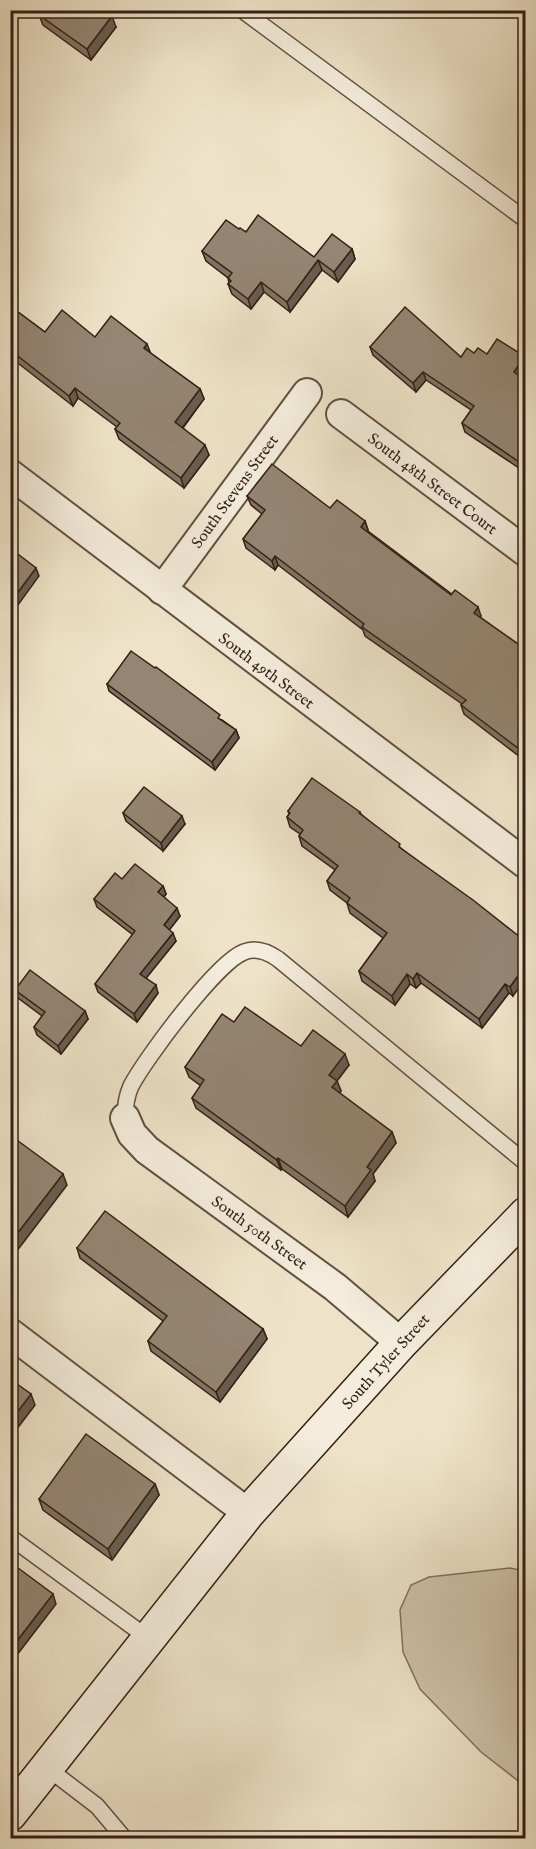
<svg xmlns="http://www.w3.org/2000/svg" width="536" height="1849" viewBox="0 0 536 1849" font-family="'IM FELL English',serif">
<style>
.green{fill:#cec2aa;stroke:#817060;stroke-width:1.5}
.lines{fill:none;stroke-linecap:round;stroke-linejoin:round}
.lane-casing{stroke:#625042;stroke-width:18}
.street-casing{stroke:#625042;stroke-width:32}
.secondary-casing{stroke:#341f15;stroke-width:36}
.lane{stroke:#f4eddc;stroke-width:15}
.street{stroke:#f4eddc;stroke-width:28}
.secondary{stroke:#f4eddc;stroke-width:33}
.wall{fill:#807263;stroke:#341f15;stroke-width:1.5}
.shaded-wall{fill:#685d50;stroke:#341f15;stroke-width:1.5}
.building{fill:#958573;stroke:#341f15;stroke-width:1.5}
.labels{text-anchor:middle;stroke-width:5;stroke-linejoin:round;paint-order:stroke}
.street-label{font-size:16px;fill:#341f15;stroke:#f4eddc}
</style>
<rect width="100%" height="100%" fill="#eee3c9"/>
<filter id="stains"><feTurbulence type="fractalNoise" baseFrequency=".00333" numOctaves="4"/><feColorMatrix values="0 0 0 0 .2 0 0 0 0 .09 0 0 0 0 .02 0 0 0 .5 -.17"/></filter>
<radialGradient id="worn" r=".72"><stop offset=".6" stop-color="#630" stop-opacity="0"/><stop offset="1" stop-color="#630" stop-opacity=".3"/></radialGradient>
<path class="green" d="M510 1568 525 1571V1789L517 1780 481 1752 420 1689 403 1652 400 1610 411 1585 429 1577Z"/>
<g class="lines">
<defs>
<g id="lane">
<path d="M242 10 526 220"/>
<path d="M125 1118C125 1107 126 1097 131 1086 145 1059 217 962 244 952 256 947 268 952 278 959L526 1163"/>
<path d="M10 1537 148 1638"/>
<path d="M46 1767 97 1806 124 1838"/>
</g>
<g id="street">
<path d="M341 414 526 552"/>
<path d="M10 474 526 864"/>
<path d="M162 590 307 393"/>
<path d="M125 1118 132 1134 147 1150 335 1287 401 1343"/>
<path d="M10 1333 248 1513"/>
</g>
<path id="secondary" d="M10 1814 248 1513 401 1343 526 1214"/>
</defs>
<use href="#lane" class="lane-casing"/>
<use href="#street" class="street-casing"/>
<use href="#secondary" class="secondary-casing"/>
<use href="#lane" class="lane"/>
<use href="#street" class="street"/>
<use href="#secondary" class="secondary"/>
</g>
<g class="wall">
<path d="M39 15 116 27 91 60 43 25Z"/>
<path d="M239 229 314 257 352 249 355 259 338 282 322 270 290 312 264 292 251 309 232 294 228 284 229 283 228 278 206 261 202 251Z"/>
<path d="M10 306 45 332 95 337 150 353 200 389 204 399 183 428 209 455 184 488 119 439 115 429 117 427 78 398 73 406 10 357Z"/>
<path d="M370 347 461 357 474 353 520 376 525 380V472L465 432 462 423 471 410 426 380 416 392 373 355Z"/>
<path d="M247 496 330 508 365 521 368 530V531L481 616 480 617 525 649V768L523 766 520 757 464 714 461 705 462 704 365 636 363 630 278 565 275 570 246 548 243 539 262 514 251 505Z"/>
<path d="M107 684 222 720 236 730 239 738 215 770 109 691Z"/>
<path d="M288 811 360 812 361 814 402 849 525 941 513 996 509 993 482 1028 421 983 416 988 410 984 395 1005 362 981 359 971 383 938 350 913 347 903 330 890 327 881 335 870 302 846 299 836 300 834 290 827 287 817 289 814Z"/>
<path d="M123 813 185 824 163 851 126 821Z"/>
<path d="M122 879 163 886 166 894 164 897 180 916 169 930 176 941 146 978 158 993 137 1022 98 992 95 984 133 935 97 907 94 899Z"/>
<path d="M15 990 85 1011 88 1019 61 1054 37 1035 34 1027 42 1016 18 998Z"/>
<path d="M234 1022 301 1046 349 1065 337 1081 341 1091 339 1093 392 1132 396 1143 373 1174 375 1181 348 1217 282 1169 281 1170 196 1108 192 1098 201 1086 189 1077 185 1067Z"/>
<path d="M77 1248 263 1329 267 1339 220 1402 151 1351 148 1341 163 1321 80 1258Z"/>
<path d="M155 1484 159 1495 112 1560 43 1510 39 1499Z"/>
</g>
<g class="shaded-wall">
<path d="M112 16 116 27 91 60 87 49Z"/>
<path d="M352 249 355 259 338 282 334 272Z"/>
<path d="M318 260 322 270 290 312 287 302Z"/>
<path d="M261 282 264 292 251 309 248 299Z"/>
<path d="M147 344 151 354 144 348Z"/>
<path d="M524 356 525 360V368L517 380 514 372Z"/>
<path d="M423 372 426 380 416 392 413 383Z"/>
<path d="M75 388 78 398 73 406 69 396Z"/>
<path d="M200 389 204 399 179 432 175 422Z"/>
<path d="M205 445 209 455 184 488 181 478Z"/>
<path d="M365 521 368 530 364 536 361 527Z"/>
<path d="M275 556 278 565 275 570 272 561Z"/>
<path d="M36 568 39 576 10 616V603Z"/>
<path d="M478 607 481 616 477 622 474 613Z"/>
<path d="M236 730 239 738 215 770 212 762Z"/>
<path d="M182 816 185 824 163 851 161 843Z"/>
<path d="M163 886 166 894 161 900 158 892Z"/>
<path d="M177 908 180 916 167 933 164 925Z"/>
<path d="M173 933 176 941 143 982 140 974Z"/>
<path d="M525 966V980L513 996 510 987Z"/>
<path d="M417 973 421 983 416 988 413 979Z"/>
<path d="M407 974 410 984 395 1005 392 996Z"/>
<path d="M505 984 509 993 482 1028 479 1019Z"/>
<path d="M156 985 158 993 137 1022 134 1014Z"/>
<path d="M85 1011 88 1019 61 1054 58 1046Z"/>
<path d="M345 1054 349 1065 333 1086 329 1075Z"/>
<path d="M337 1081 341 1091 336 1098 332 1087Z"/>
<path d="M392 1132 396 1143 373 1174 375 1181 348 1217 345 1206 367 1167Z"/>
<path d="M278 1158 282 1169 281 1170 277 1160Z"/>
<path d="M63 1174 67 1185 13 1256 10 1250V1243Z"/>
<path d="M263 1329 267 1339 220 1402 216 1392Z"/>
<path d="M31 1394 35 1405 10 1438V1422Z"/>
<path d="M155 1484 159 1495 112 1560 108 1549Z"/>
<path d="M53 1594 56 1604 10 1664V1650Z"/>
</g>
<g class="building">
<path d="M42 10H104L112 16 87 49 39 15Z"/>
<path d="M258 215 314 257 332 234 352 249 334 272 318 260 287 302 261 282 248 299 228 284 231 281 228 278 232 273 202 251 226 220 239 229 240 228 246 232Z"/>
<path d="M10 306 45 332 62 310 95 337 111 316 147 344 144 348 200 389 175 422 205 445 181 478 115 429 120 423 75 388 69 396 10 350Z"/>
<path d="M405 307 461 357 467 348 474 353 478 348 487 354 497 339 524 356 514 372 525 380V466L462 423 474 406 423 372 413 383 370 347Z"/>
<path d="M272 464 330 508 337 500 365 521 361 527 451 595 455 590 478 607 474 613 525 649 524 652 525 654V762L520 757 523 752 461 705 466 700 362 627 364 624 275 556 272 561 243 539 265 510 247 496Z"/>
<path d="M10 548 36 568 10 603Z"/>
<path d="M131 651 155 668 156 667 220 715 218 718 236 730 212 762 107 684Z"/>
<path d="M312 778 360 812 359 813 400 844 399 847 473 900 525 941V966L510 987 505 984 479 1019 417 973 413 979 407 974 392 996 359 971 387 933 347 903 350 898 327 881 338 866 299 836 303 830 287 817 290 813 288 811Z"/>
<path d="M144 787 182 816 161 843 123 813Z"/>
<path d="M135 864 163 886 158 892 177 908 164 925 173 933 140 974 156 985 134 1014 95 984 135 931 94 899 115 873 122 879Z"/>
<path d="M30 970 85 1011 58 1046 34 1027 45 1012 15 990Z"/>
<path d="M245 1007 301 1046 313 1030 345 1054 329 1075 337 1081 332 1087 392 1132 367 1167 371 1170 345 1206 278 1158 277 1160 192 1098 204 1080 185 1067 222 1014 234 1022Z"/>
<path d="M10 1135 63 1174 10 1243Z"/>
<path d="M105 1211 263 1329 216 1392 148 1341 167 1316 77 1248Z"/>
<path d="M10 1379 31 1394 10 1422Z"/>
<path d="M86 1434 155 1484 108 1549 39 1499Z"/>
<path d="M10 1562 53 1594 10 1650Z"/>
</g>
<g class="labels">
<g class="street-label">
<text transform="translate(433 483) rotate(37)" y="6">South 48th Street Court</text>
<text transform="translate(234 491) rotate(-54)" y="6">South Stevens Street</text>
<text transform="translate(267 670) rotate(37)" y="6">South 49th Street</text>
<text transform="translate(260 1232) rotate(36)" y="6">South 50th Street</text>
<text transform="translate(385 1361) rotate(-48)" y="6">South Tyler Street</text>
</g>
</g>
<rect width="536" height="1849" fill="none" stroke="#eee3c9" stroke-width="36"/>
<rect x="12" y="12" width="512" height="1825" fill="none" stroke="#341f15" stroke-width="3"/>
<rect x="18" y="18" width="500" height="1813" fill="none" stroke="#341f15" stroke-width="1.5"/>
<rect width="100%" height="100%" filter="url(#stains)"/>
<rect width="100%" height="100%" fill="url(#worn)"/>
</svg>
